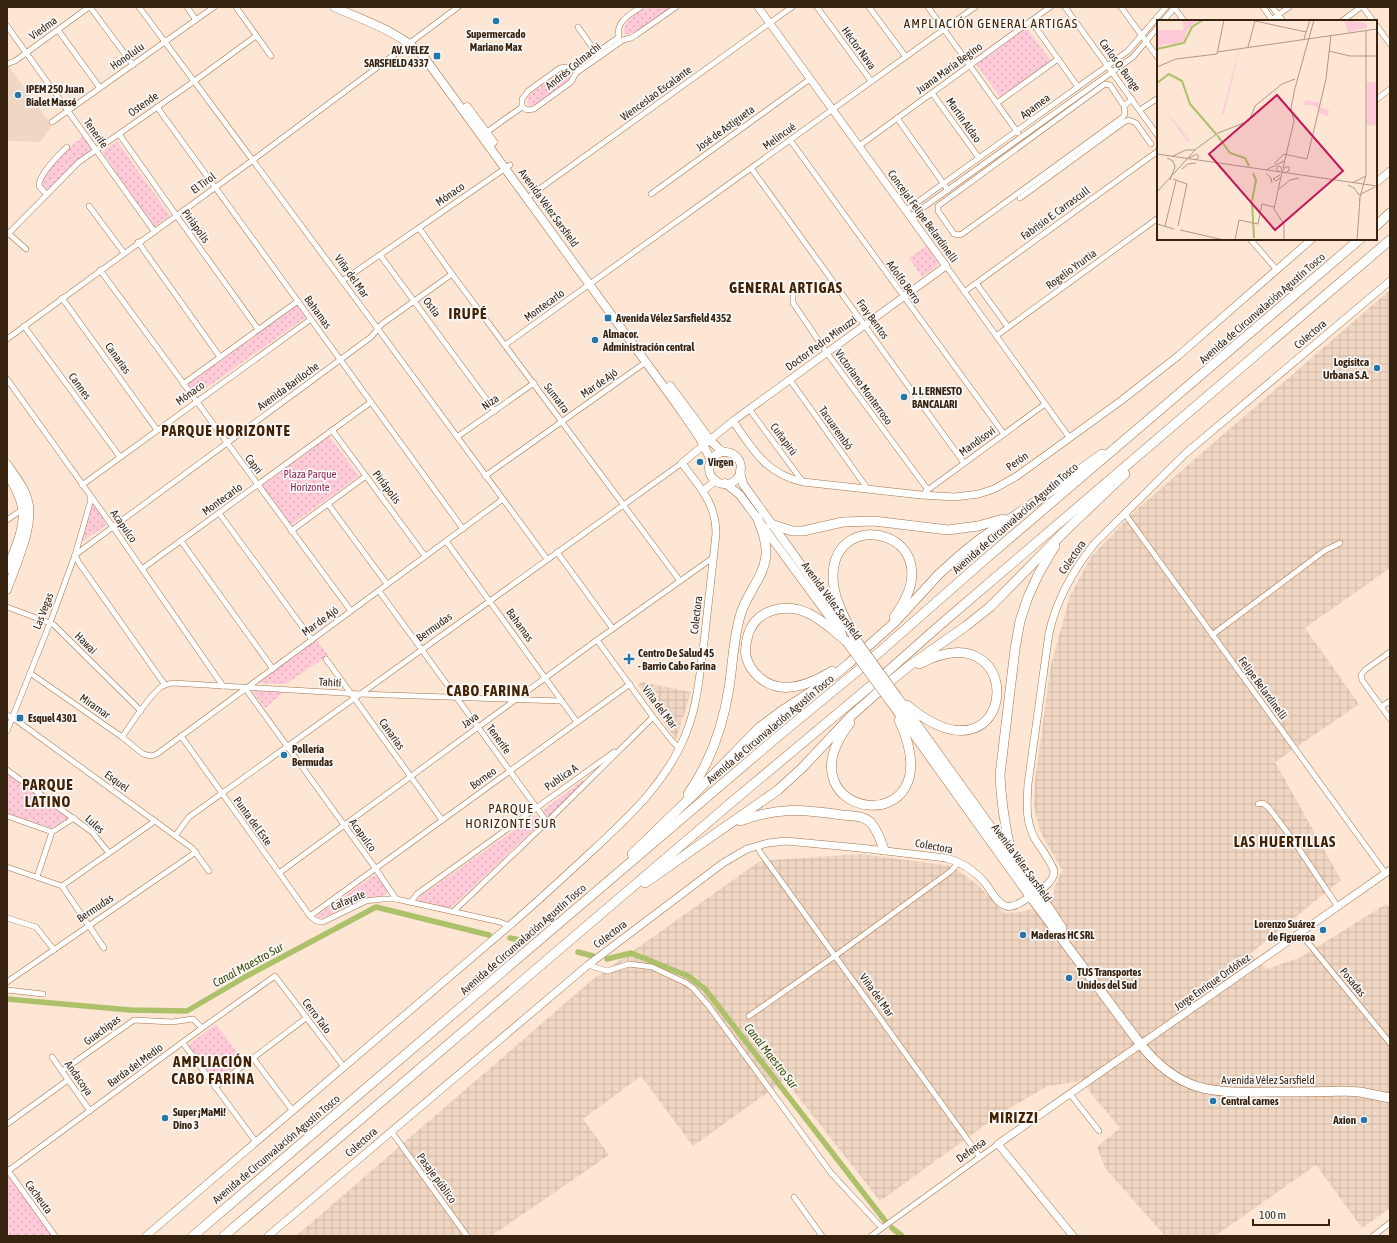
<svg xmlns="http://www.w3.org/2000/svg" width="1397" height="1243" viewBox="0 0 1397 1243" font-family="'Asap Condensed',sans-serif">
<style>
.built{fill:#f0d7c3}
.industrial{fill:url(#industrial-grid)}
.park{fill:url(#park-dots)}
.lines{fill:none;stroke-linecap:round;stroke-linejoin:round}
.canal{stroke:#acc169;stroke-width:5.5}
.street-casing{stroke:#a77347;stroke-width:6}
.secondary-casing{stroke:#a77347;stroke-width:8}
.primary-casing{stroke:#a77347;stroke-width:9}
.highway-casing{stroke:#a77347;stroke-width:10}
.street{stroke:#fff;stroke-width:5}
.secondary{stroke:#fff;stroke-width:7}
.primary{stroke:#fff;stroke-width:8}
.highway{stroke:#fff;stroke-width:9}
.highway-bridge-casing{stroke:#a77347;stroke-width:10;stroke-linecap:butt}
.highway-bridge{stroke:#fff;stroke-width:9}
.poi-dot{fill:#2676a8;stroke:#f8f8f8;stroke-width:1.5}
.labels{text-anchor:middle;stroke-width:3.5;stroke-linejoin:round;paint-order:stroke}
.street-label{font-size:11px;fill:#382310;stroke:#f8f8f8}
.poi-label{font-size:11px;font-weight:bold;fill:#382310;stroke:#f8f8f8;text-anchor:start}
.park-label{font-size:11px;fill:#942954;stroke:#f8f8f8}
.water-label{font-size:12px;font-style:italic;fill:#3d4a05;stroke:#f8f8f8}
.quarter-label{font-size:13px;letter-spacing:1px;fill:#442100;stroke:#f8f8f8}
.district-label{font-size:15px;font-weight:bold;letter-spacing:1px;fill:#442100;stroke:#f8f8f8}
.inset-river{fill:none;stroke:#acc169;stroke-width:2}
.inset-road{fill:none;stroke:#ae9886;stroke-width:1}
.view{fill:#c2185b;fill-opacity:0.15;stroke:#c2185b;stroke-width:2}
.inset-edge{fill:none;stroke:#382310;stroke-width:2}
</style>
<defs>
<pattern id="industrial-grid" width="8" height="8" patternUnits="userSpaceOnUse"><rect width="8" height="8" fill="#f0d7c3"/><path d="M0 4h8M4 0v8" fill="none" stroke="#cfb8a6"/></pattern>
<pattern id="park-dots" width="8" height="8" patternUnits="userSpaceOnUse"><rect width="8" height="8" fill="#fecad8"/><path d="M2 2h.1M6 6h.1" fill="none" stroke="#daadb8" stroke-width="1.8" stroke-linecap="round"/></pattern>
</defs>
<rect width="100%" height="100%" fill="#fde6d4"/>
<path class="built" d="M7 64 52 126 40 142 7 141Z"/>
<g class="industrial">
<path d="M1390 290V568L1305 628 1359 704 1275 762 1341 880 1250 954 1267 969 1301 957 1386 904 1390 908V1208L1362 1228 1316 1165 1215 1236H1165L1105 1168 1097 1147 1120 1128 1081 1081 1048 1086 1006 1110 880 1201 785 1080 693 1146 641 1076 583 1119 609 1155 491 1236H296L592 980 760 861 861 854 952 866 979 886 1004 913 1020 912 1035 908 1053 897 1055 886 1062 870 1040 831 1034 806 1035 781 1051 665 1070 596 1091 557 1135 511Z"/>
<path d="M642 682 691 692 676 740 638 685Z"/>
</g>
<g class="park">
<path d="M647 7H671C661 14 637 37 625 34 620 22 639 13 647 7Z"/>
<path d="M1026 27 1051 61 1001 98 976 64Z"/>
<path d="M569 70 572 74 569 80 537 104 533 105H529L527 102 529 95 562 71Z"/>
<path d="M84 136 94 149 72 165 48 191 41 183 42 179 62 153Z"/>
<path d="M117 141 170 216 154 227 102 152Z"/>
<path d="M926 246 938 260 937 266 922 277 909 258Z"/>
<path d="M297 305 306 317 195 396 187 385Z"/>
<path d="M329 436 359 476 291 525 262 485Z"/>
<path d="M93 503 107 525 81 542Z"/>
<path d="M316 639 328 655 286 684 256 683Z"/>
<path d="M256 690 284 692 265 708 253 692Z"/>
<path d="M7 774 68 818 51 828 7 813Z"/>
<path d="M583 780 584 782 548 817 543 810Z"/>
<path d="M536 815 542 822 453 906 449 908 420 902 418 900 419 897Z"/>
<path d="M373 876 378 877 387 890V893L385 895 346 907 320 919 318 918 317 916Z"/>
<path d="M216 1024 243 1061 215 1080 212 1079 189 1047 191 1043Z"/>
<path d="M7 1175 9 1176 52 1236H9L7 1210Z"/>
</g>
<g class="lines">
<g class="canal">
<path d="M510 938 525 941"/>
<path d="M578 952 593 956"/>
<path d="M607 959 631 953 688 976 705 989 886 1222"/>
<path d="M7 999 130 1010 187 1011 245 977 376 907 489 935"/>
<path d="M892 1228 902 1236"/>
</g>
<defs>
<g id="street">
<path d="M90 7 133 65"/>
<path d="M139 7 378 329 547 559"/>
<path d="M187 7 196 20"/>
<path d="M236 7 271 56"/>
<path d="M817 7 871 81"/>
<path d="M869 7 906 57"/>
<path d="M928 7 1018 133"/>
<path d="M1065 7 1158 136"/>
<path d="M1121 7 1158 58"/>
<path d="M1174 7 1184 21"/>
<path d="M1263 7 1273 21"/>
<path d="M1272 7 1283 21"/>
<path d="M1363 7 1373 21"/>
<path d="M1031 21 1078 87"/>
<path d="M1163 21 1175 7"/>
<path d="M1270 21 1289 7"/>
<path d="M1342 21 1361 7"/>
<path d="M1376 25 1390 44"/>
<path d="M7 26 154 231"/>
<path d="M578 27 597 54"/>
<path d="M58 30 100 88"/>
<path d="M7 64 15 61 89 7"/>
<path d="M932 93 979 158"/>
<path d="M1376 100 1390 89"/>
<path d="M997 103 1058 59"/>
<path d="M1124 106 1110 85 1105 84 938 206V211L954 234 958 235 962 234 1123 117 1125 114 1124 106 1132 99"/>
<path d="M157 107 463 529"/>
<path d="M522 107 527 110 534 109 571 82 576 73 599 57 623 40 631 38 636 35 676 7"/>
<path d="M522 107V99L528 91 560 68 567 67 573 69 619 37C615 21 631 14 641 7"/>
<path d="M1140 110 1158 98"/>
<path d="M897 118 948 190"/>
<path d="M52 122 214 7"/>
<path d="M119 134 176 215 258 329"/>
<path d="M484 134 522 107"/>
<path d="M790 140 1004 434"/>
<path d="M859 146 1050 7"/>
<path d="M751 168 964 463"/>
<path d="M46 194 39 186C38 176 59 154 67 147"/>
<path d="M651 194 810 79"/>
<path d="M531 195 792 7"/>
<path d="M1020 198 1124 122 1129 120 1136 123 1151 144"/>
<path d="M89 206 124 253"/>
<path d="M905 211 1128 51 1166 7"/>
<path d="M910 217 1133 57 1158 27"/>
<path d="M419 228 452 274 680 581"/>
<path d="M7 232 26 249"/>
<path d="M7 235 79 162 193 82 256 36"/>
<path d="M1250 239 1277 270"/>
<path d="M138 242 220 357"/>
<path d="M380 255 495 411"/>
<path d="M946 266 1069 437"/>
<path d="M100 270 351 611"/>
<path d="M342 281 510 165"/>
<path d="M976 283 1008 327"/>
<path d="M793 291V303L827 353 928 490"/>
<path d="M964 292 1158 151"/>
<path d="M62 298 157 430"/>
<path d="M24 326 120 457"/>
<path d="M996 336 1158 218"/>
<path d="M7 339 253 160 458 7"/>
<path d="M505 345 975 7"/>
<path d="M7 379 113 527 223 686"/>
<path d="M790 380 867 488"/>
<path d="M183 384 298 301"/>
<path d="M749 409 803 482"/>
<path d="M332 430 425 556"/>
<path d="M457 437 534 383"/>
<path d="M485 476 646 362"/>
<path d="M82 485 311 319"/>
<path d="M925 492 1045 404"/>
<path d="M328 504 387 584"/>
<path d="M219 513 312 640"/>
<path d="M1125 514 1386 874"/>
<path d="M7 520 23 509"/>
<path d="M291 531 366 476"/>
<path d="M181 541 273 669"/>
<path d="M446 541 577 722"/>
<path d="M557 552 613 629"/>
<path d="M75 555 371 337 382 324 452 274"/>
<path d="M75 555 79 563 165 685"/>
<path d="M142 569 371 402"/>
<path d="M379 591 547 822"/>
<path d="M7 607 50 623 54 625 141 711"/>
<path d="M1212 635 1324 551 1340 543"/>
<path d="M597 640 653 717 672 741 679 748"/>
<path d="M1390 652 1365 670 1361 675 1362 680 1390 719"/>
<path d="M326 659 442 820"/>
<path d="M30 673 122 737 143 754 151 756 157 754 503 499"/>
<path d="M245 688 376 869 396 899"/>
<path d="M1381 707 1390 701"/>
<path d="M7 715 16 720 192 848 209 871"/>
<path d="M7 731 50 623 75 555 90 503V497"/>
<path d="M181 736 310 916C315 921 317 922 323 922L366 901 382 899H396L500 922 509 926"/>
<path d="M122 737C133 722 147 698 161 687 165 684 169 684 173 683L360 694 562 701"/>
<path d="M7 770 92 832 109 853"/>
<path d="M1258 804 1263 803 1269 808 1293 840 1338 907"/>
<path d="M7 816 52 832"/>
<path d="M175 836 189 817 682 463"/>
<path d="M757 846 760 852 980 1157"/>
<path d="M7 867 62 886 104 948"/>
<path d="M279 873 597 640 714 557"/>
<path d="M37 877 52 832 74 818"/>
<path d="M62 886 155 821"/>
<path d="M411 902 417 894 614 752"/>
<path d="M454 911 547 822 653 717"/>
<path d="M310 916 630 684"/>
<path d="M7 918 36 927 54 950"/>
<path d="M1301 934 1390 1043"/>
<path d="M588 965 607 971 629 964 652 967 686 983 693 988 708 1005 831 1173 882 1228"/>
<path d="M7 982 196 852"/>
<path d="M7 990 43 994"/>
<path d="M749 1016 835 956 951 871 959 862"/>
<path d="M183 1043 256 1142"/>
<path d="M52 1057 90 1111"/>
<path d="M253 1058 293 1111"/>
<path d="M62 1071 134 1020 172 1022 193 1019 202 1028"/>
<path d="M215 1087 306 1018"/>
<path d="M1070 1094 1099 1131"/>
<path d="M7 1124 68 1080"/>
<path d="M391 1131 467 1236"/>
<path d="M7 1169 55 1236"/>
<path d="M8 1171 202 1028 275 976 344 1067"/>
<path d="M794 1197 822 1236"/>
<path d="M871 1236 998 1144"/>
<path d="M1373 1236 1390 1223"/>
</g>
<g id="secondary">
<path d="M1376 183 1390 171"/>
<path d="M733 421C753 450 766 474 803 482L921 495 955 497 979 494 994 489 1017 476 1122 400 1178 356 1312 239"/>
<path d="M703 491 716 480"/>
<path d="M146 1236 509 926C537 902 564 877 592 851 630 816 670 779 688 728 698 701 700 671 704 642 708 606 712 570 716 534 716 502 699 487 682 463L733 421 946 266 758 7"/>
<path d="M268 1236 588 965 723 863 747 849 768 843 786 841 860 848 946 858C961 862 975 871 985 883 991 890 996 903 1006 906 1010 907 1014 906 1018 904 1029 897 1055 885 1054 871 1050 859 1041 849 1035 839 1025 821 1027 803 1028 784L1049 633C1057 598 1073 570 1095 543L1186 453 1390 281"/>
<path d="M1073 1236 998 1144 1390 870"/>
</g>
<g id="primary">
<path d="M334 7C363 20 403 33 424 57L680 409 699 437 711 460"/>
<path d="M467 107 493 142"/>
<path d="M670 386 710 440 719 449 724 452"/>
<circle cx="725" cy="468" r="16"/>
<path d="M7 464C15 476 25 488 28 501 35 525 15 567 7 590"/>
<path d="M740 471 743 484 846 627"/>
<path d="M7 475C34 513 21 530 7 570"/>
<path d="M725 483 740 495 842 634"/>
</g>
<g id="highway">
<path d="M1376 226 1390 213"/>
<path d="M771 524 792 531H803L843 522 874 521 948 530 978 526 1003 519"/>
<path d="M854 637C845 618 833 598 833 577 833 502 957 534 894 617"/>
<path d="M832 671C811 684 781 697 759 677 753 672 748 664 746 656 745 650 746 642 748 635 756 609 785 603 808 613 823 620 835 632 847 642"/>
<path d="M897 697 1048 907 1062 928"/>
<path d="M891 702 1030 896 1141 1045C1179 1092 1211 1093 1267 1092 1292 1092 1318 1092 1344 1091L1360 1092 1390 1098"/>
<path d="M907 705C1017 797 1032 606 919 664"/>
<path d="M850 723C775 820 957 846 899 720"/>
<path d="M688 794C710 763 723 726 729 688 733 663 733 638 741 613 747 593 764 577 766 555 767 542 762 530 757 517"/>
<path d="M740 821C778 807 803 809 842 815 852 816 863 815 871 823 878 831 881 841 884 850"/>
<path d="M1011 853C1005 826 1001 802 1000 775L1015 649 1020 621 1028 597 1039 573 1055 546"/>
<path d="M632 854 695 793 760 727 780 712 826 682 848 664 894 623 939 574 960 555 980 539 1038 500 1102 454"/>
<path d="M645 883 778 790 802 768 851 716 886 685 909 666 966 626 990 607 1064 532 1125 474"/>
<path d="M193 1236 776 738 867 663 983 561 1360 239"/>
<path d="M224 1236 733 801 879 679 940 625 1390 240"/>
</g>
</defs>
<use href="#street" class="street-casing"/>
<use href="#secondary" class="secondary-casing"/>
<use href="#primary" class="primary-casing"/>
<use href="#highway" class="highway-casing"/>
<use href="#street" class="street"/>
<use href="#secondary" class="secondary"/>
<use href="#primary" class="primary"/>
<use href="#highway" class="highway"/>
<defs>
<g id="highway-bridge">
<path d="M854 637 897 697"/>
<path d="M847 642 891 702"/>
</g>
</defs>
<use href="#highway-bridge" class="highway-bridge-casing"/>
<use href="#highway-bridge" class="highway-bridge"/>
</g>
<g class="poi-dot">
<circle cx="496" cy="21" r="4"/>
<rect x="433" y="52" width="8" height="8" rx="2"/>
<circle cx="18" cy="95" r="4"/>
<rect x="604" y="314" width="8" height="8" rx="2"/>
<circle cx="595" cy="340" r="4"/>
<circle cx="1377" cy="368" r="4"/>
<circle cx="904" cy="397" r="4"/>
<circle cx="700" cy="462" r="4"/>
<path d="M627 653h4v4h4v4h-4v4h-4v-4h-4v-4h4z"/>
<rect x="16" y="714" width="8" height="8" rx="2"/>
<circle cx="284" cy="755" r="4"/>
<circle cx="1323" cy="930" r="4"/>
<circle cx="1023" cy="935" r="4"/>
<circle cx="1069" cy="978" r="4"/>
<circle cx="1213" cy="1101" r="4"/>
<circle cx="165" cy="1118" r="4"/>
<circle cx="1364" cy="1120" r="4"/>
</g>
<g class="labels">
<g class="street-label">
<text transform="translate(43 28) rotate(-36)" y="4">Viedma</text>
<text transform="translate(859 48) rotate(54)" y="4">Héctor Nava</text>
<text transform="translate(127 56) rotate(-35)" y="4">Honolulu</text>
<text transform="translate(1120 65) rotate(54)" y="4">Carlos O. Bunge</text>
<text transform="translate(573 66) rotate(-39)" y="4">Andrés Colmachi</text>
<text transform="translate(949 68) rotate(-36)" y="4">Juana María Begino</text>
<text transform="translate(656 93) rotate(-36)" y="4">Wenceslao Escalante</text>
<text transform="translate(143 104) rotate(-35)" y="4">Ostende</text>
<text transform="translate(1035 106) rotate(-36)" y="4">Apamea</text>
<text transform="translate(964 120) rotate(55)" y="4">Martin Aldao</text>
<text transform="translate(725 128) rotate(-36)" y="4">José de Astigueta</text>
<text transform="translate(96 133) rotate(55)" y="4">Tenerife</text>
<text transform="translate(779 136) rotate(-36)" y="4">Melincué</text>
<text transform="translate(203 183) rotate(-36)" y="4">El Tirol</text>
<text transform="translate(450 194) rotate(-35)" y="4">Mónaco</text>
<text transform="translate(549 208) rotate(54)" y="4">Avenida Vélez Sarsfield</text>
<text transform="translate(1055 213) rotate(-36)" y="4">Fabrisio E. Carrascull</text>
<text transform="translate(923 216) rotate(54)" y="4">Concejal Felipe Belardinelli</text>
<text transform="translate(196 226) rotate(54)" y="4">Piriápolis</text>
<text transform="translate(1071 269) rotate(-36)" y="4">Rogelio Yrurtia</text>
<text transform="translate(352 276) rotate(54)" y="4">Viña del Mar</text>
<text transform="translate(904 282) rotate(54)" y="4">Adolfo Berro</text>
<text transform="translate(544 305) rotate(-36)" y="4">Montecarlo</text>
<text transform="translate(432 307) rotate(53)" y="4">Ostia</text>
<text transform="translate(1262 308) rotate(-41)" y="4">Avenida de Circunvalación Agustín Tosco</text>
<text transform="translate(318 312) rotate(54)" y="4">Bahamas</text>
<text transform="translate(873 319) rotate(54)" y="4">Fray Bentos</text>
<text transform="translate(1310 334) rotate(-40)" y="4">Colectora</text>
<text transform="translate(821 343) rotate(-36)" y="4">Doctor Pedro Minuzzi</text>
<text transform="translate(118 358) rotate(54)" y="4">Canarias</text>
<text transform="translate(599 383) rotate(-35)" y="4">Mar de Ajó</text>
<text transform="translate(80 386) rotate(54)" y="4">Cannes</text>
<text transform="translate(288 386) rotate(-36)" y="4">Avenida Bariloche</text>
<text transform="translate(864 387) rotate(54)" y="4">Victoriano Monterroso</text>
<text transform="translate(190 393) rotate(-36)" y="4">Mónaco</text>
<text transform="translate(557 398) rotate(53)" y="4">Sumatra</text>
<text transform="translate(490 402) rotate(-35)" y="4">Niza</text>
<text transform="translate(836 428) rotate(55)" y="4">Tacuarembó</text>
<text transform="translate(784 439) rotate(53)" y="4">Cuñapirú</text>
<text transform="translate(977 441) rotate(-36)" y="4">Mandisoví</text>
<text transform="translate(1017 461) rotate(-35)" y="4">Perón</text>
<text transform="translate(254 464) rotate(53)" y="4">Capri</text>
<text transform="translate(387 487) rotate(53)" y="4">Piriápolis</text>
<text transform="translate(222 499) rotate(-36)" y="4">Montecarlo</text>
<text transform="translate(1015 518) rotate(-41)" y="4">Avenida de Circunvalación Agustín Tosco</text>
<text transform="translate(124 526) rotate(55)" y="4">Acapulco</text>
<text transform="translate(1072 557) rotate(-55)" y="4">Colectora</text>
<text transform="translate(832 601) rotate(54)" y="4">Avenida Vélez Sarsfield</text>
<text transform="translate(43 611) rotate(-69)" y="4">Las Vegas</text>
<text transform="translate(696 615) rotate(-83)" y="4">Colectora</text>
<text transform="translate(320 621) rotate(-36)" y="4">Mar de Ajó</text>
<text transform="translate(520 625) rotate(54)" y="4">Bahamas</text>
<text transform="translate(434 627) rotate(-36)" y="4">Bermudas</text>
<text transform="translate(86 643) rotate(45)" y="4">Hawai</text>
<text transform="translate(330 682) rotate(3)" y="4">Tahití</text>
<text transform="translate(1263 688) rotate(54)" y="4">Felipe Belardinelli</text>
<text transform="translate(95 706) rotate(35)" y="4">Miramar</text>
<text transform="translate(660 707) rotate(53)" y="4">Viña del Mar</text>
<text transform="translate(470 720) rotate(-36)" y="4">Java</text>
<text transform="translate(770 729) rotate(-40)" y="4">Avenida de Circunvalación Agustín Tosco</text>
<text transform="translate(392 734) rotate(54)" y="4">Canarias</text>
<text transform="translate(499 739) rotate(54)" y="4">Tenerife</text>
<text transform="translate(561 777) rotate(-35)" y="4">Publica A</text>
<text transform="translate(483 778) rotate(-36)" y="4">Borneo</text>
<text transform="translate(117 781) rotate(36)" y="4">Esquel</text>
<text transform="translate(253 821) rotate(54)" y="4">Punta del Este</text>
<text transform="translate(95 824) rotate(42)" y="4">Lules</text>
<text transform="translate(363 835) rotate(54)" y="4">Acapulco</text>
<text transform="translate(934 846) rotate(10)" y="4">Colectora</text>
<text transform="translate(1022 863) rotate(54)" y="4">Avenida Vélez Sarsfield</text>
<text transform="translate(348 900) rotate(-23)" y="4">Cafayate</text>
<text transform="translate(95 908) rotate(-34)" y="4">Bermudas</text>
<text transform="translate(610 934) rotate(-37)" y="4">Colectora</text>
<text transform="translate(523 939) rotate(-41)" y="4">Avenida de Circunvalación Agustín Tosco</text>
<text transform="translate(1212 982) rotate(-35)" y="4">Jorge Enrique Ordóñez</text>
<text transform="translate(1353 982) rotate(51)" y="4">Posadas</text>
<text transform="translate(877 995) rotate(54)" y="4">Viña del Mar</text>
<text transform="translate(317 1016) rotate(53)" y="4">Cerro Talo</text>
<text transform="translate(102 1030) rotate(-36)" y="4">Guachipas</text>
<text transform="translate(135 1065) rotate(-36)" y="4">Barda del Medio</text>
<text transform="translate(79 1078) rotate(55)" y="4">Andacoya</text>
<text x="1268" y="1084">Avenida Vélez Sarsfield</text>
<text transform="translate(361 1142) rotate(-41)" y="4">Colectora</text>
<text transform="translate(276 1149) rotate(-40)" y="4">Avenida de Circunvalación Agustín Tosco</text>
<text transform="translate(971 1150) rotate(-36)" y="4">Defensa</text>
<text transform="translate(437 1178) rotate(54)" y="4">Pasaje público</text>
<text transform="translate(39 1197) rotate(54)" y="4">Cacheuta</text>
</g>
<g class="poi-label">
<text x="496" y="38" text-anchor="middle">Supermercado<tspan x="496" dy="13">Mariano Max</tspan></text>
<text x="429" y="54" text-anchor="end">AV. VELEZ<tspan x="429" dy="13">SARSFIELD 4337</tspan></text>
<text x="26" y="93">IPEM 250 Juan<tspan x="26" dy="13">Bialet Massé</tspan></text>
<text x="616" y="322">Avenida Vélez Sarsfield 4352</text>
<text x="603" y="338">Almacor.<tspan x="603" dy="13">Administración central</tspan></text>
<text x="1369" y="366" text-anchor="end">Logísitca<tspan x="1369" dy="13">Urbana S.A.</tspan></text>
<text x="912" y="395">J. I. ERNESTO<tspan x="912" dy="13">BANCALARI</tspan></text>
<text x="708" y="466">Virgen</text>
<text x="638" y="657">Centro De Salud 45<tspan x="638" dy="13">- Barrio Cabo Farina</tspan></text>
<text x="28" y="722">Esquel 4301</text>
<text x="292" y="753">Pollería<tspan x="292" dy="13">Bermudas</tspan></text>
<text x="1315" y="928" text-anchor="end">Lorenzo Suárez<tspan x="1315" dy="13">de Figueroa</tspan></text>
<text x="1031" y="939">Maderas HC SRL</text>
<text x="1077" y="976">TUS Transportes<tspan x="1077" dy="13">Unidos del Sud</tspan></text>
<text x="1221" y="1105">Central carnes</text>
<text x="173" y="1116">Super ¡MaMi!<tspan x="173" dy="13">Dino 3</tspan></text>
<text x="1356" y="1124" text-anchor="end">Axion</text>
</g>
<g class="park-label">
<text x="310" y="478">Plaza Parque<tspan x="310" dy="13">Horizonte</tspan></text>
</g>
<g class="water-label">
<text transform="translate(248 965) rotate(-29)" y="4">Canal Maestro Sur</text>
<text transform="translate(771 1056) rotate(52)" y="4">Canal Maestro Sur</text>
</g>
<g class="quarter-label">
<text x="991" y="28">AMPLIACIÓN GENERAL ARTIGAS</text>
<text x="511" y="813">PARQUE<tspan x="511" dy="15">HORIZONTE SUR</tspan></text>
</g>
<g class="district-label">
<text x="786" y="293">GENERAL ARTIGAS</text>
<text x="468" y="319">IRUPÉ</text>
<text x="226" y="436">PARQUE HORIZONTE</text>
<text x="488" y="696">CABO FARINA</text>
<text x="48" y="790">PARQUE<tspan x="48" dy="17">LATINO</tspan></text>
<text x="1285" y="847">LAS HUERTILLAS</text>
<text x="213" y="1067">AMPLIACIÓN<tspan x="213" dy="17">CABO FARINA</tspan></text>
<text x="1014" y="1123">MIRIZZI</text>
</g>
</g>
<g transform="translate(1157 20)">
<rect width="220" height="220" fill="#fde6d4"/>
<path d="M7 89 24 109 33 122H31Z" fill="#fecad8"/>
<path d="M26 0H44L35 5 29 12 28 22 20 25 8 24 0 27V10H26ZM187 0 209 3 210 8 191 12ZM82 30V32L67 94 65 93Z" fill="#fecad8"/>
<path d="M210 62H220V106L210 105ZM148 80 163 83 162 87 172 90 171 96 161 93 162 89 155 85H147Z" fill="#fecad8"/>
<path class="inset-river" d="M0 29 27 23 35 7 46 0M0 63 12 54 25 61 33 84 59 114M60 115 73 133 88 138 92 146M95 181 99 160 96 153M95 182 97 218"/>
<path class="inset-road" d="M98 1 149 12M147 19 153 0M91 27 98 1M172 31 193 36H220M60 32 220 9M0 47 19 39 60 34 67 0M0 134 220 166M16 136 29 130H38M10 138 16 141 18 147 13 160M32 138 40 134 42 137 38 140M117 144 127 134 150 139 169 59 174 15M126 148 137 101 134 88 138 68 157 0M25 149 31 144 39 143M109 150 127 141M123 152 119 149 121 146 124 147 125 151M109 153 114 158 115 163M127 153 132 151V147H128L125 152 117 189 127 204V220M123 158 119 161 116 159 123 155M16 159 30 164 21 206M195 163 209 156M191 165 197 168 202 175M122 169 133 160 142 158M0 172 39 129 61 113 92 101 98 86 125 64 138 59M202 175 218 167M202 181 209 155V10M0 204 17 209M8 206 19 161M23 210 67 220M78 220 82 200 101 204 105 184 117 187M200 220 203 179"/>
<path class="view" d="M120 75 186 151 118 210 52 134Z"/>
<rect width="220" height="220" class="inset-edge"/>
</g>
<rect width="1397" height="1243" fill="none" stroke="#382310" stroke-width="16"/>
<path d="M1253 1219v6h76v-6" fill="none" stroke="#382310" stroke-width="2"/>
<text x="1259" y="1219" font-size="12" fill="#382310" stroke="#f8f8f8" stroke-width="3" paint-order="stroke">100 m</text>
</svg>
